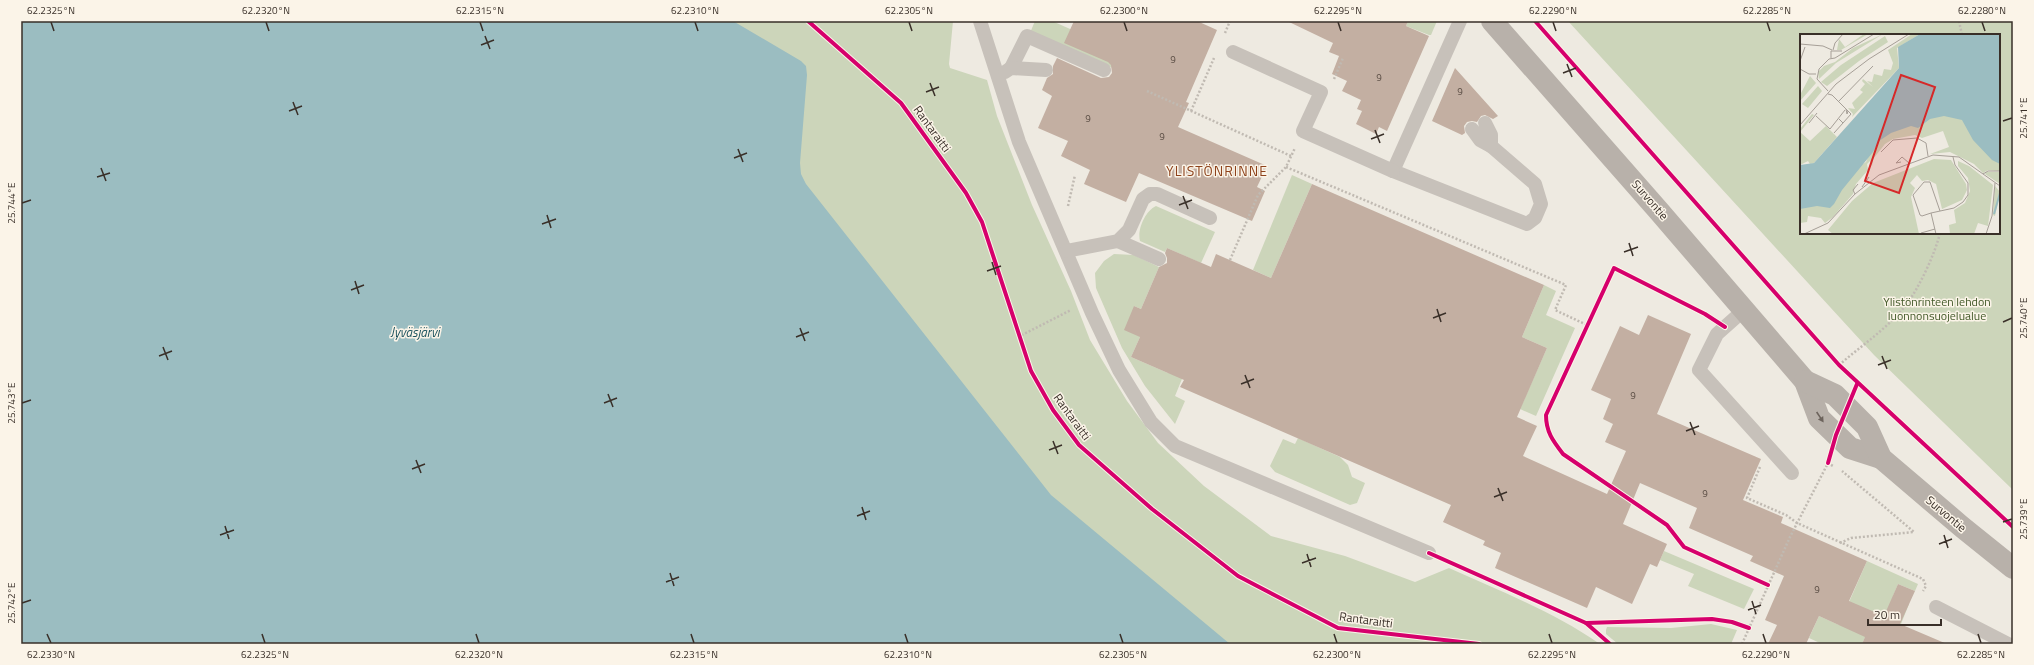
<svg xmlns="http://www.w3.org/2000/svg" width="2034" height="665" viewBox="0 0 2034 665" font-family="'Titillium Web',sans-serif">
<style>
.green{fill:#ccd5ba;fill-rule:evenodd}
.water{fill:#9bbdc1}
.building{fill:#c3afa2}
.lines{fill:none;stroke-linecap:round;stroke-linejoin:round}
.path{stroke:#c0bab2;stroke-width:2.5;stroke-dasharray:2 2;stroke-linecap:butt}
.lane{stroke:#c7c1ba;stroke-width:14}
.secondary{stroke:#b8b1aa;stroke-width:22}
.cycleway-casing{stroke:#fbf4e8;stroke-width:6}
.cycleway{stroke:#d6006c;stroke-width:4}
.oneway{fill:#6c635c}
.ticks{fill:none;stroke:#392f28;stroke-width:1.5}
.labels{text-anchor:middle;stroke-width:3;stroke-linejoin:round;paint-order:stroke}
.number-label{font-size:10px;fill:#5c4f46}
.street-label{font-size:12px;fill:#392f28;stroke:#fbf4e8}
.park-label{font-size:12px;fill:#425929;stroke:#fbf4e8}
.water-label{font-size:13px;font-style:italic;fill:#1a525d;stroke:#fbf4e8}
.quarter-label{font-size:14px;letter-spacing:1px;fill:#8e421b;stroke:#fbf4e8}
.inset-river{fill:none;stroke:#9bbdc1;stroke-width:2}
.inset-road{fill:none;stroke:#a69f97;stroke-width:1}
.view{fill:#d62828;fill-opacity:0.15;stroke:#d62828;stroke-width:2}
.inset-edge{fill:none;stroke:#392f28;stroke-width:2}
.neatline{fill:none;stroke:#392f28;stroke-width:1.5}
.ticks-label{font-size:10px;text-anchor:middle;fill:#392f28}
</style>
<rect width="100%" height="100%" fill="#eeeae1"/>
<g class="green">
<path d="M651 21H953L949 64 950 68 987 80 997 116 1032 205 1071 291 1090 340 1127 401 1158 443 1204 486 1271 536 1345 556 1415 582 1449 568C1500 591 1554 612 1600 644H1125Z"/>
<path d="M1035 21H1052L1120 51 1113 68 1030 33Z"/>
<path d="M1408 21H1437L1431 35H1429L1406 26Z"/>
<path d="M1568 21H2013V490L1874 355ZM1801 35H1999V233H1801Z"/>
<path d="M1292 175 1312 184 1271 278 1253 270Z"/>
<path d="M1156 206 1215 232 1201 263 1167 248 1165 252 1140 241C1137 230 1145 211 1156 206Z"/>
<path d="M1114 254 1134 255 1159 267 1141 309 1134 306 1140 337 1131 357 1168 373 1184 374 1175 396 1185 401 1175 424 1145 386 1122 348 1096 288 1095 273 1104 261Z"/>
<path d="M1544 285 1556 291 1546 315 1575 328 1536 416 1520 409 1547 348 1522 337Z"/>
<path d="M1298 438 1340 457 1348 465 1352 477 1365 483 1357 503 1350 505 1275 472 1270 466 1283 439 1295 444Z"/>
<path d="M1664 551 1754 589 1744 609 1688 586 1694 574 1660 560Z"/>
<path d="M1867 561 1918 584 1915 591 1898 584 1893 596 1909 604 1901 624 1876 613 1862 644H1822L1809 638 1819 616 1839 625Z"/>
<path d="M1711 624 1737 630 1731 644H1618L1606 634V630L1607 627 1671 628Z"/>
</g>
<path class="water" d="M21 21H733L801 61 806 66 807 75 800 163 801 174 806 184 1051 495 1230 644H21Z"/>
<g class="building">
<path d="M1074 21H1197L1217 30 1186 102 1189 103 1178 127 1267 166 1257 187 1265 191 1252 221 1139 173 1126 202 1084 184 1090 170 1061 156 1068 141 1038 128 1052 96 1042 90 1047 78 1053 74V66L1057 58 1101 78 1109 77 1112 73 1111 65 1108 62 1064 43Z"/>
<path d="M1287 21H1408L1406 26 1429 36 1387 131 1379 127 1376 134 1356 124 1362 111 1357 109 1361 100 1342 91 1347 81 1332 74 1339 56 1329 52 1333 43Z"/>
<path d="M1455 68 1498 116 1493 119 1485 115 1481 116 1477 122 1472 121 1467 122 1464 126 1465 133 1462 135 1432 121Z"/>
<path d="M1312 184 1544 285 1522 337 1547 348 1517 417 1537 426 1523 456 1607 494 1626 451 1605 442 1613 424 1603 419 1611 399 1591 390 1620 326 1639 335 1648 315 1691 334 1657 414 1761 459 1743 500 1783 517 1781 523 1867 561 1849 601 1884 616 1898 584 1915 591 1900 624 1947 644H1862L1865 637 1819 616 1806 644H1768L1777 625 1765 620 1784 576 1750 561 1753 556 1689 528 1697 508 1640 483 1623 524 1667 544 1657 567 1650 564 1632 604 1596 587 1587 608 1495 568 1501 553 1483 545 1485 541 1443 522 1451 505 1180 387 1184 380 1131 357 1140 337 1124 330 1134 306 1141 309 1159 267 1167 263V258L1165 253 1167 248 1211 267 1216 254 1271 278Z"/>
</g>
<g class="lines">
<g class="path">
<path d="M1959 21 1962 35"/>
<path d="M1225 33 1230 21"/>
<path d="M1334 79 1343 58"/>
<path d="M1147 91 1291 156"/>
<path d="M1191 111 1214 58"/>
<path d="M1286 167 1566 285 1555 310 1587 325"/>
<path d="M1068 206 1075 175"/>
<path d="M1230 260 1258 195 1286 167 1295 148"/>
<path d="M1018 337 1071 310"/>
<path d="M1839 365C1861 346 1888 328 1906 305 1919 288 1935 254 1940 233"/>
<path d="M1760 467 1747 498 1786 515 1797 523 1923 579 1926 586 1923 591"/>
<path d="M1840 543 1851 538 1914 532 1842 471"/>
<path d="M1742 644 1790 537 1828 463 1833 466"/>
</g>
<g class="lane">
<path d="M980 21 1019 142 1092 313 1119 370 1151 422 1175 446 1429 553"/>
<path d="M1460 21 1393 171 1527 224 1535 218 1541 204 1535 184 1491 146"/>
<path d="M1233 52 1321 92 1303 131 1393 171"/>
<path d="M1011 68 1027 36 1104 70"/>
<path d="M1005 72 1011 68 1046 70"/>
<path d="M1472 129 1480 140 1491 146V135L1485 123"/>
<path d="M1118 241 1159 259"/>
<path d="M1066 251 1118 241 1129 230 1143 199 1150 194H1157L1210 218"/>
<path d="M1744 310 1717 334 1699 370 1792 473"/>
<path d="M1936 607 2008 644"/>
</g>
<g class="secondary">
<path d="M1492 21 1658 210 1805 381 1819 418 1850 448 1881 458"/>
<path d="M1805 381 1835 395 1867 427 1881 458 1962 527 2013 568"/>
</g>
<defs>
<g id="cycleway">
<path d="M808 21 901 103 966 193 982 222 1031 371 1053 410 1079 445 1152 509 1238 576 1338 628 1479 644"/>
<path d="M1535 21 1839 365 2013 527"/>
<path d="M1725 327 1705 314 1614 268 1546 415C1546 432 1553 441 1563 454L1667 525 1684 547 1768 585"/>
<path d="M1828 463 1836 435 1857 384"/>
<path d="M1429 553 1586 623 1610 644"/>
<path d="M1586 623 1712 619 1732 622 1749 628"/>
</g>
</defs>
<use href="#cycleway" class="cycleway-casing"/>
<use href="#cycleway" class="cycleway"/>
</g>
<defs><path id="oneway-solid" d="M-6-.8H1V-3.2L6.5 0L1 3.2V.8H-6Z"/></defs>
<use class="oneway" href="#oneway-solid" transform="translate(1820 417) rotate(56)"/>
<path class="ticks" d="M51 22 54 31M266 22 269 31M480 22 483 31M695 22 698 31M909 22 912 31M1124 22 1127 31M1338 22 1341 31M1553 22 1556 31M1767 22 1770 31M1982 22 1985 31M485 36 490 49M481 45 494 40M1567 64 1572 77M1563 73 1576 68M930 83 935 96M926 92 939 87M293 102 298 115M289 111 302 106M2003 121 2012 118M1375 130 1380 143M1371 139 1384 134M738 149 743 162M734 158 747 153M101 168 106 181M97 177 110 173M1183 196 1188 209M22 203 31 200M1179 205 1192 200M547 215 551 228M542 224 556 219M1629 243 1633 256M1624 252 1638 247M992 262 996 275M987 271 1001 266M355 281 359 294M351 290 364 285M1437 309 1441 322M1433 318 1446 313M2003 322 2012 318M800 328 805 341M796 337 809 332M163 347 168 360M159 356 172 351M1882 356 1887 369M1878 365 1891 360M1245 375 1250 388M1241 384 1254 379M608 394 613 407M22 403 31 400M604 403 617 398M1690 422 1695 435M1686 431 1699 426M1053 441 1058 454M1049 450 1062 445M416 460 421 473M412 469 425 464M1498 488 1503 501M1494 497 1507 492M862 507 866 520M857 516 870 511M2003 522 2012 519M225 526 229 539M220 535 234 530M1944 535 1948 548M1939 544 1952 539M1307 554 1311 567M1302 563 1316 558M670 573 674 586M666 582 679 577M1752 601 1756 614M22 603 31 600M1748 610 1761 605M47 634 51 643M262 634 265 643M476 634 479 643M691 634 694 643M905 634 908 643M1120 634 1123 643M1334 634 1337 643M1549 634 1552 643M1763 634 1766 643M1978 634 1981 643"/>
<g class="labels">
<g class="number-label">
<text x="1173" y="63">9</text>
<text x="1379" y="81">9</text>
<text x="1460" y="95">9</text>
<text x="1088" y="122">9</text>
<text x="1162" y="140">9</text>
<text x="1633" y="399">9</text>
<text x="1705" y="497">9</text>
<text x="1817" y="593">9</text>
</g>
<g class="street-label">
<text transform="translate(932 129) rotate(54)" y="4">Rantaraitti</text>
<text transform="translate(1650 200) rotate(49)" y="4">Survontie</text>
<text transform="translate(1072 417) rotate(54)" y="4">Rantaraitti</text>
<text transform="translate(1946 514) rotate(40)" y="4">Survontie</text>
<text transform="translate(1366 620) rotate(8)" y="4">Rantaraitti</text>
</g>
<g class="park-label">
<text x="1937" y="306">Ylistönrinteen lehdon<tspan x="1937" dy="14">luonnonsuojelualue</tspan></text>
</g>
<g class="water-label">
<text x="415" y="337">Jyväsjärvi</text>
</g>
<g class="quarter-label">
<text x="1217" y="176">YLISTÖNRINNE</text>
</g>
</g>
<g transform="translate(1800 34)">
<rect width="200" height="200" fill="#eeeae1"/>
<path d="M64 0H68L41 16H37L39 5 45 13ZM83 0 36 29 19 45 18 38 24 32 35 28 53 14ZM112 0H120L97 14 99 34 52 83 53 80 48 74 55 75 52 69 63 58 60 56 65 50 62 47 63 45 73 53 67 47 72 48 74 40 82 42 84 35 91 36 93 29 88 16ZM85 2 88 8 59 27 27 52 21 48 41 31ZM10 42 16 49 0 67V61ZM18 52 22 57 8 74 2 70ZM157 73 200 122V137L188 136 183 139 174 130 150 118 130 120 149 113 143 97 122 104 115 101 93 105 85 110 73 125 72 132 70 127 67 130 68 136 56 150 53 160 33 183 25 189 21 184 8 182 7 188 0 189V170L66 128 76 104ZM12 80 14 81 0 98 10 107 26 92 37 103 14 129 10 130 8 127 0 131V95ZM134 125 151 126 166 150 167 156 162 166 142 175 136 150 128 146 122 147 117 141 110 149 115 154 111 163 119 200H33L28 196 52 167 73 149ZM158 127 169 132 193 151 188 192 178 189 174 200H150L149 191 156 189 154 176 165 169 170 157 168 144 158 132ZM186 138H200V150L185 140ZM195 152 200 158 195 182 193 181Z" fill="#ccd5ba"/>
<path d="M120 0H200V130L192 126 173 106 162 86 144 82 130 85 118 94 111 92 91 99 79 107 73 118 42 156 34 170 30 174 17 172 0 175V131L14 129 99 34 98 13Z" fill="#9bbdc1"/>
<path class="inset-river" d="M194 180 200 159"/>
<path class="inset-road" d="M0 10 23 12 32 16M33 16 35 9 43 0M31 24V17H42M0 27 5 13M0 35 9 40H16M28 57 17 45 19 35 29 25 35 24 74 0M28 60 32 61 48 77 47 80 46 75M38 68 73 32M16 82 30 95 45 76M39 85 43 89 51 80 48 77M9 89 17 79M0 91 36 50 69 25 109 0M34 99 43 89M81 118 93 106 117 104 126 109 128 122M101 128 96 129 102 123 109 129M183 140 188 137H200M62 153 69 143M55 160 53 156 58 150M140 177 130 148H124L113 161 120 181 122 182 131 179 154 174 163 168 168 161V149L155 131 153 123M131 179 136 200M121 199 135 195M4 200 28 189 55 160 79 141 133 121 159 123 200 152M186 200 192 182 195 149"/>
<path class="view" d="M101 41 135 53 99 159 65 147Z"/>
<rect width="200" height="200" class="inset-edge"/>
</g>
<rect width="2034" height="665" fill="none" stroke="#fbf4e8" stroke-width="44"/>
<path d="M1868 619v6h73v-6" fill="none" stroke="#392f28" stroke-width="2"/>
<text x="1874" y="619" font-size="12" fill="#392f28" stroke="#fbf4e8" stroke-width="3" paint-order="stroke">20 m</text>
<rect x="22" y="22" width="1990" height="621" class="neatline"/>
<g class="ticks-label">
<text x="51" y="14">62.2325°N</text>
<text x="266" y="14">62.2320°N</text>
<text x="480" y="14">62.2315°N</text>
<text x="695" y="14">62.2310°N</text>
<text x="909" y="14">62.2305°N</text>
<text x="1124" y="14">62.2300°N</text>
<text x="1338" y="14">62.2295°N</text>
<text x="1553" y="14">62.2290°N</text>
<text x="1767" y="14">62.2285°N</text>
<text x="1982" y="14">62.2280°N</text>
<text transform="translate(2023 118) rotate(-90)" y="4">25.741°E</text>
<text transform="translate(11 203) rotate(-90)" y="4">25.744°E</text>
<text transform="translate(2023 318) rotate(-90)" y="4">25.740°E</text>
<text transform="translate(11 403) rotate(-90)" y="4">25.743°E</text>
<text transform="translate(2023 519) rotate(-90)" y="4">25.739°E</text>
<text transform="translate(11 603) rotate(-90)" y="4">25.742°E</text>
<text x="51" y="658">62.2330°N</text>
<text x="265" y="658">62.2325°N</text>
<text x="479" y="658">62.2320°N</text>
<text x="694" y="658">62.2315°N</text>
<text x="908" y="658">62.2310°N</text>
<text x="1123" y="658">62.2305°N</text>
<text x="1337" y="658">62.2300°N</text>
<text x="1552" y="658">62.2295°N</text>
<text x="1766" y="658">62.2290°N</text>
<text x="1981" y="658">62.2285°N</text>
</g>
</svg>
